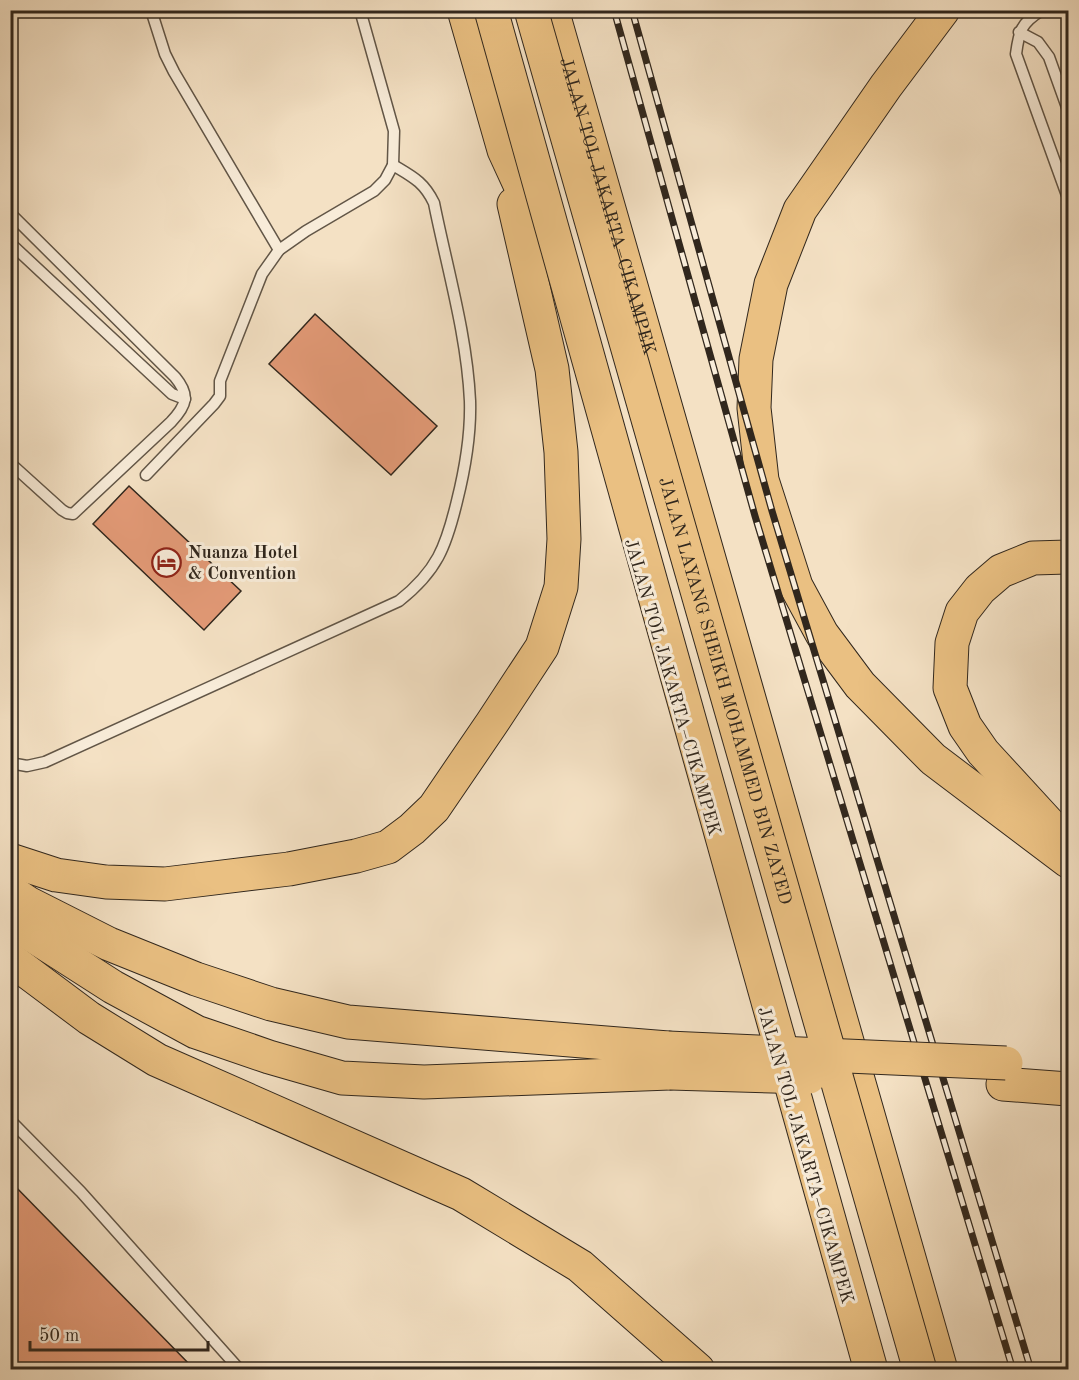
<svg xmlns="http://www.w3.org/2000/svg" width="1079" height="1380" viewBox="0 0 1079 1380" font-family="'Old Standard TT',serif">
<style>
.building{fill:#e39a77;stroke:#31271d;stroke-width:1.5}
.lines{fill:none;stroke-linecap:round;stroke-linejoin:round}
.service-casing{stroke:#625647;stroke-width:13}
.motorway-casing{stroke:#31271d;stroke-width:35}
.service{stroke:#f8ecd9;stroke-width:10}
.motorway{stroke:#eac082;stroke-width:33}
.rail-casing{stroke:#31271d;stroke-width:7}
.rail{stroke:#f8ecd9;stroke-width:4.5;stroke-dasharray:14;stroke-linecap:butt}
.motorway-bridge-casing{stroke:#31271d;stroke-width:35;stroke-linecap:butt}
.motorway-bridge{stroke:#eac082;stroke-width:33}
.labels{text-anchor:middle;stroke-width:6;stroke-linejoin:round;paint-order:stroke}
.street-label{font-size:18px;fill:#31271d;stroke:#f8ecd9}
.poi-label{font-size:18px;font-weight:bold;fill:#31271d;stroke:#f8ecd9;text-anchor:start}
</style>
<rect width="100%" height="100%" fill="#f4e1c4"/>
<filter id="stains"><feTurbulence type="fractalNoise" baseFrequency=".00333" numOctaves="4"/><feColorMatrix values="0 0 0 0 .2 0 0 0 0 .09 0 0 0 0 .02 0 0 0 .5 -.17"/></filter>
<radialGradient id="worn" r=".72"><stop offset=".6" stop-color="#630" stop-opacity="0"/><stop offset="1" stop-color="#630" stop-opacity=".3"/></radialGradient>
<g class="building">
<path d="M315 314 437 426 391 475 269 364Z"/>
<path d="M129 486 241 591 204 630 93 524Z"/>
<path d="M10 1181 195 1370H10Z"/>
</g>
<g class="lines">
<defs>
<g id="service">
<path d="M151 10 165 54 174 72 279 250"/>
<path d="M1042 10C1021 23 1019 31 1016 54L1068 198"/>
<path d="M1019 32 1038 42 1049 57 1068 110"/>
<path d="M10 213 175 377C190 395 187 405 171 422L73 514 67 513 62 510 10 463"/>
<path d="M10 243 172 394 185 399"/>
<path d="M146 475 214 404 220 396V381L251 302 262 274 279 250 306 231 374 191 385 180 393 165 394 131 360 10"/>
<path d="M10 763 27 766 45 762 399 601C437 571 446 547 457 501 465 469 471 434 470 401 467 335 447 268 434 203 424 182 413 177 393 165"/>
<path d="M10 1120 81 1192 240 1370"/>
</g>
<g id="motorway">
<path d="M464 10 504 150 544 237"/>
<path id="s1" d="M552 10 941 1370"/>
<path d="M943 10 886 86 800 210 771 284 756 359 754 408 762 480 796 586 822 634 860 685 933 759 1068 861"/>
<path d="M1062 838 983 752 965 726 950 688 952 643 962 612 980 589 1001 571 1033 558 1068 557"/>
<path d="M10 860 56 875 106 882 165 884 289 869 356 856 388 847 412 829 434 808 492 723 542 647 561 587 564 539 561 452 552 369 514 204"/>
<path d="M10 891 28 903 109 944 196 979 271 1004 348 1022 668 1048"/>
<path d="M10 921 113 987 196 1032 269 1057 342 1078 424 1082 670 1073"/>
<path d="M10 959 89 1018 157 1060 461 1194 580 1266 698 1370"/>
<path d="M1003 1084 1068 1089"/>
</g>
</defs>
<use href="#service" class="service-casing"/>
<use href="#motorway" class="motorway-casing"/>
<use href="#service" class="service"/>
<use href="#motorway" class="motorway"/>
<defs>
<g id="rail">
<path d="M614 10 755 516 1013 1370"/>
<path d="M632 10 772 511 1031 1370"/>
</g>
</defs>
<use href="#rail" class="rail-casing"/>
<use href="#rail" class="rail"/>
<defs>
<g id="motorway-bridge">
<path d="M491 10 871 1370"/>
<path id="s2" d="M531 10 920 1370"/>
<path d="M668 1048 1006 1063"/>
<path d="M670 1073 809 1077"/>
</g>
</defs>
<use href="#motorway-bridge" class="motorway-bridge-casing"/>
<use href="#motorway-bridge" class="motorway-bridge"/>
</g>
<defs>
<symbol id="hotel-ring" viewBox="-11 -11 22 22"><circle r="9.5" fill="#f8ecd9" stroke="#8f2418" stroke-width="1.5"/><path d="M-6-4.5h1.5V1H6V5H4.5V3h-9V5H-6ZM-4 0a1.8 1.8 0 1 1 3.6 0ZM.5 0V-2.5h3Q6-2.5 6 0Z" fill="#8f2418"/></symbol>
</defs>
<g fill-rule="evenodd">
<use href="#hotel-ring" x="150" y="546" width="33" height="33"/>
</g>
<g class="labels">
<g class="street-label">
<text dy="6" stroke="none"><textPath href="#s1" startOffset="204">JALAN TOL JAKARTA–CIKAMPEK</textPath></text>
<text transform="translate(673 687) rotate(74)" y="6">JALAN TOL JAKARTA–CIKAMPEK</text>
<text dy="6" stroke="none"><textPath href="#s2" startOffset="708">JALAN LAYANG SHEIKH MOHAMMED BIN ZAYED</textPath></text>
<text transform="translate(806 1155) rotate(74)" y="6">JALAN TOL JAKARTA–CIKAMPEK</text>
</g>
<g class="poi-label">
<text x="188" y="558">Nuanza Hotel<tspan x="188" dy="21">&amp; Convention</tspan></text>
</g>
</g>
<rect width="1079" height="1380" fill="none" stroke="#f4e1c4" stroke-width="36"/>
<rect x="12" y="12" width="1055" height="1356" fill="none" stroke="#31271d" stroke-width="3"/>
<rect x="18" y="18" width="1043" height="1344" fill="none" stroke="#31271d" stroke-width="1.5"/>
<path d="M30 1341v9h178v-9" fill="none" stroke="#31271d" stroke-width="3"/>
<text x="39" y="1341" font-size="18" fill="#31271d" stroke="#f8ecd9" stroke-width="4.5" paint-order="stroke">50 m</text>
<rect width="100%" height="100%" filter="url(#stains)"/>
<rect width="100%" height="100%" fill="url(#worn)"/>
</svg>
